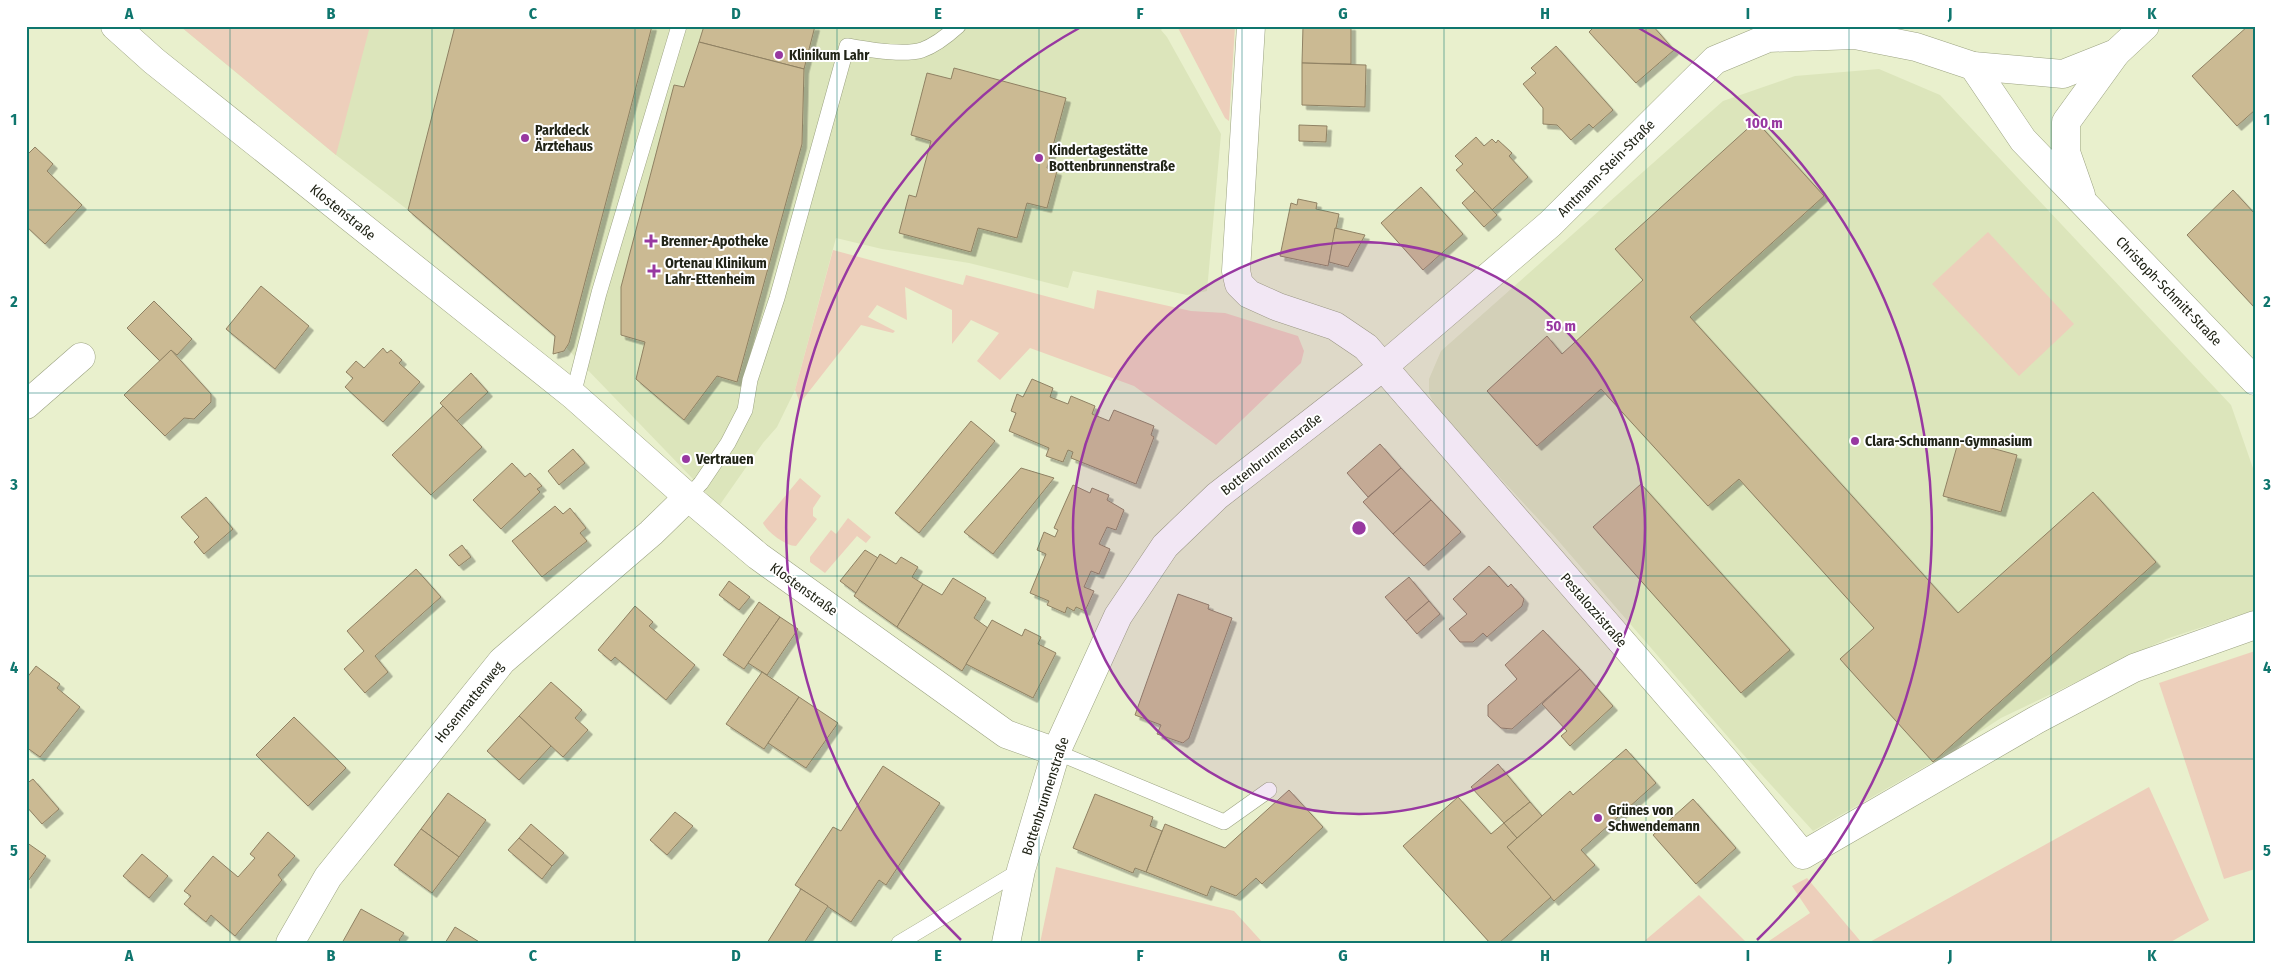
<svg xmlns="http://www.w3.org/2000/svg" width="2281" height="969" viewBox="0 0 2281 969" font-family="'Fira Sans Condensed',sans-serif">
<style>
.built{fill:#dce5bb}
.green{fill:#edcfbb}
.building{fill:#cbba93;stroke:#8f8163;filter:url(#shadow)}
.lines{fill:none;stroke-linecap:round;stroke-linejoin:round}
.service-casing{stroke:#9ca382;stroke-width:16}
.minor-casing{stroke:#9ca382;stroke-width:29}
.service{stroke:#fff;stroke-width:15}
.minor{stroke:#fff;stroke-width:28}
.grid{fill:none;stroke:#0f766e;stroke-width:1;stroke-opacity:0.55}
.ring{fill:none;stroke:#9838a1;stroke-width:2.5}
.poi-dot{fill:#9838a1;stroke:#fff;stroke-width:2}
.labels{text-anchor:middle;stroke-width:4;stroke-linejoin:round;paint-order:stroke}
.poi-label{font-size:14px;font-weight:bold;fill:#212417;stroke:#fff;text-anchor:start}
.street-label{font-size:14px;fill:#212417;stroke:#fff}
.centre{fill:#9838a1;stroke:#fff;stroke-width:2.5}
.ring-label{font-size:15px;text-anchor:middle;font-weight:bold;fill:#9838a1;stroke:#fff;stroke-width:4;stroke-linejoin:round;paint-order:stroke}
.neatline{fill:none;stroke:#0f766e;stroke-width:2}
.grid-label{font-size:16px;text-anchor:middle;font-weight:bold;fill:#0f766e}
</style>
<defs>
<filter id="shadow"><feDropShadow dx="4.5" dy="4.5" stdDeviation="0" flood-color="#0004"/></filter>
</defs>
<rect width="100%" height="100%" fill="#e9f0cd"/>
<g class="built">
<path d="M180 26H1165L1161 30 1167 37 1221 134 1207 291 1187 295 1073 271 1068 288 969 263 882 249 836 238 795 390 777 427 763 443 719 506 555 336 408 210 336 155Z"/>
<path d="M1879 69 1940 95 2231 405 2255 474V610L2166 639 2001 718 1933 762 1813 831 1741 752 1555 537 1436 409 1429 393V379L1441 351 1723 101 1795 76Z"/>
</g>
<g class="green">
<path d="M180 26H370L336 155Z"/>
<path d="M1177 26H1235L1229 121 1225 118Z"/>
<path d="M1988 232 2074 324 2019 376 1932 284Z"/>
<path d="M833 250 963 285 966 275 1094 309 1097 290 1191 311 1225 313 1298 336 1304 351 1301 363 1216 445 1134 386 1030 348 1000 380 977 361 999 333 971 320 952 344V310L905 287 907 320 877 305 868 317 895 331 893 333 861 325 800 403 795 390Z"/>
<path d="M800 478 821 496 813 508V516L817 519 796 546C786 546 767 532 763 523Z"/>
<path d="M848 518 871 537 866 543 857 536 825 573 810 562V557L831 530 836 534Z"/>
<path d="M2255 651V869L2224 879 2159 683Z"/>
<path d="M2149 787 2209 920 2169 943H1868Z"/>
<path d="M1056 867 1234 911 1263 943H1040Z"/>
<path d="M1807 878 1862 943H1766L1810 913 1792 886Z"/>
<path d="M1699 895 1747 943H1642Z"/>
</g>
<g class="building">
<path d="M455 26H652L569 343 564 351 553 354 555 336 408 210Z"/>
<path d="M704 26H815L804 69 699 42Z"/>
<path d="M1303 26H1351V64L1302 63Z"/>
<path d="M1595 26H1653L1674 50 1636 83 1589 32Z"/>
<path d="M2248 26H2255V110L2237 126 2192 76Z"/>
<path d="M699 42 804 69 802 144 737 382 717 376 684 420 636 379 645 342 621 335V287L674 85 684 87Z"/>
<path d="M1556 46 1613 110 1593 128 1589 124 1571 140 1557 125 1543 124V108L1523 84 1536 73 1531 68Z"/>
<path d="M1302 63 1366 65 1365 107 1302 105Z"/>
<path d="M954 68 1066 98 1047 168 1057 171 1047 208 1027 203 1017 238 978 228 971 252 899 233 909 195 916 197 931 141 911 135 927 73 951 79Z"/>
<path d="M1756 121 1824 196 1690 317 1958 613 2093 492 2156 562 1933 762 1840 659 1874 628 1739 479 1708 506 1601 389 1537 446 1487 391 1547 336 1562 354 1643 280 1615 249Z"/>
<path d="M1299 125 1327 126 1326 142 1299 141Z"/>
<path d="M1476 137 1484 146 1492 139 1496 143 1498 140 1512 153 1509 156 1528 177 1492 210 1456 170 1463 164 1455 156Z"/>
<path d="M35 147 53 164 47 171 82 205 45 244 26 226V156Z"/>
<path d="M1421 187 1463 234 1423 270 1381 223Z"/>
<path d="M2233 190 2255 214V308L2187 235Z"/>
<path d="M1475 191 1497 215 1484 227 1462 203Z"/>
<path d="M1298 199 1317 203 1316 209 1339 214 1328 266 1280 256 1291 203 1297 205Z"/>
<path d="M1335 228 1365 235 1348 267 1329 262Z"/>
<path d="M261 286 309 326 275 369 226 329Z"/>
<path d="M154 301 192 339 177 355 171 350 160 361 127 328Z"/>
<path d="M383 348 387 353 391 350 402 360 399 363 420 382 383 422 345 387 353 378 346 372 356 361 364 368Z"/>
<path d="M171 350 211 394V402L194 419 184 418 165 436 124 395Z"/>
<path d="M471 373 488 392 457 421 440 403Z"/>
<path d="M1032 379 1053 388 1050 397 1068 404 1071 396 1095 406 1092 414 1109 421 1114 410 1154 426 1151 435 1154 437 1136 484 1071 458 1073 452 1068 450 1063 462 1046 456 1049 448 1009 431 1016 413 1011 411 1017 394 1023 397Z"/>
<path d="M443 406 482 447 431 495 392 455Z"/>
<path d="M971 421 995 441 919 533 895 513Z"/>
<path d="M1959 439 2017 455 2001 512 1943 496Z"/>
<path d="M1380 444 1401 468 1368 497 1347 473Z"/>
<path d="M573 449 585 463 559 485 548 471Z"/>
<path d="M512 463 525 477 530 473 542 486 537 489 540 492 501 529 473 500Z"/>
<path d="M1021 468 1054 478 993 554 964 532Z"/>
<path d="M1401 468 1431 500 1393 534 1363 502Z"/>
<path d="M1641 484 1790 650 1741 693 1593 527Z"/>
<path d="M1073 485 1090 493 1092 488 1109 495 1107 500 1124 510 1116 530 1107 527 1099 544 1110 549 1099 574 1091 571 1084 587 1094 591 1085 611 1076 607 1074 611 1067 607 1065 613 1047 605 1049 601 1030 593 1046 554 1037 550 1044 532 1055 537 1058 530 1054 528Z"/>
<path d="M206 497 233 529 204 554 194 542 199 537 181 517Z"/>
<path d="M1431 500 1461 532 1424 566 1393 534Z"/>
<path d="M555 506 563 514 570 508 586 528 580 533 587 541 542 577 512 541Z"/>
<path d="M462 545 471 557 459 566 449 555Z"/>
<path d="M865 550 878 558 856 593 840 581Z"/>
<path d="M880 554 896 564 901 557 918 567 912 577 923 584 897 627 854 596Z"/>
<path d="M1489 566 1508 587 1511 584 1524 599 1522 606 1487 637 1483 633 1473 642H1460L1449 629 1467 614 1453 599Z"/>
<path d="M416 569 441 597 375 656 388 672 365 693 344 669 364 651 347 631Z"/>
<path d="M1409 577 1429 601 1406 621 1385 597Z"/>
<path d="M953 578 986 598 974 618 988 628 962 671 897 627 923 584 942 595Z"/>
<path d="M729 581 750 597 739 610 719 595Z"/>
<path d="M1178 594 1209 605 1208 609 1232 618 1189 738 1183 743 1157 734 1161 725 1135 715Z"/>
<path d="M1429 601 1440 614 1417 634 1406 621Z"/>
<path d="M759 602 780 617 744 669 723 655Z"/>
<path d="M635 606 653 622 649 626 695 665 666 700 615 657 611 661 598 650Z"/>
<path d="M780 617 798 629 767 675 748 663Z"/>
<path d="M992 620 1022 636 1025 629 1041 637 1038 644 1056 653 1033 698 966 664Z"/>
<path d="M1543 630 1580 669 1512 729 1501 728 1488 716V705L1517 679 1505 665Z"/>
<path d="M36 666 60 684 57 688 80 707 40 757 26 747V679Z"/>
<path d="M1580 669 1613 706 1570 746 1561 736 1567 731 1542 704Z"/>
<path d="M762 672 799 697 764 749 726 724Z"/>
<path d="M551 682 582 710 575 718 588 730 563 757 519 716Z"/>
<path d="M799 697 838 723 806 768 768 743Z"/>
<path d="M519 716 551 746 519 780 487 751Z"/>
<path d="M294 717 346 768 308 806 256 755Z"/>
<path d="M1626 749 1656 783 1581 850 1595 865 1554 901 1507 847 1570 791 1573 795Z"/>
<path d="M1498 764 1530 802 1504 823 1471 787Z"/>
<path d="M883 766 940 803 886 885 879 880 851 922 795 885 833 827 841 831Z"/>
<path d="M33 779 59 809 42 824 26 806V784Z"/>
<path d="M1289 790 1323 827 1262 884 1256 878 1236 896 1211 886 1207 896 1146 872 1165 824 1225 848Z"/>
<path d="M448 793 486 820 459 857 421 829Z"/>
<path d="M1095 794 1153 817 1150 826 1162 831 1146 872 1135 868 1133 873 1073 848Z"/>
<path d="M1458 797 1491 834 1504 823 1517 838 1507 847 1551 897 1499 943H1490L1403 846Z"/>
<path d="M1693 799 1736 848 1696 884 1653 835Z"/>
<path d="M1530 802 1542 816 1517 838 1504 823Z"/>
<path d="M675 812 693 826 667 855 650 840Z"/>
<path d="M531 824 564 853 552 866 519 838Z"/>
<path d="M421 829 459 857 432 893 394 865Z"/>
<path d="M268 832 295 856 278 875 282 880 235 936 211 915 206 922 184 904 191 896 184 891 213 856 238 877 255 858 250 854Z"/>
<path d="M519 838 552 866 542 879 508 850Z"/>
<path d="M26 842 46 856 26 884Z"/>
<path d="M142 854 168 876 149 898 123 876Z"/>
<path d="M801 889 828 906 804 943H767Z"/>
<path d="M361 909 404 933 399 940 403 943H342Z"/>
<path d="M455 927 481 943H445Z"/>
</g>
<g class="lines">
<defs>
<g id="service">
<path d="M573 395 599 293 679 26"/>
<path d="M688 497 701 483 728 443 745 410 750 380 777 298 847 46C867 49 902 56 922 50 936 45 947 36 958 26"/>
<path d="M1056 752 1224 822 1269 790"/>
<path d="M899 943 1021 870"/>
</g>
<g id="minor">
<path d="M115 26 154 61 573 395 688 497 758 556 1006 734 1056 752"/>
<path d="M1251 26 1236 271 1239 284 1249 294 1278 307 1335 326 1366 347 1727 763 1803 855 2036 720 2134 668 2255 625"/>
<path d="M1973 66 2023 140 2255 381"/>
<path d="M2081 195 2066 152V122L2116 53"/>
<path d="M26 405 81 357"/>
<path d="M290 943 328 877 502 661 651 533 688 497"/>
<path d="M1006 943 1021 870 1056 752 1118 616 1165 546 1217 496 1384 366 1550 224 1715 60 1768 38 1855 35 1916 47 1973 66 2063 74 2116 53 2145 26"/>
</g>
</defs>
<use href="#service" class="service-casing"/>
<use href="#minor" class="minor-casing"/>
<use href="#service" class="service"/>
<use href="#minor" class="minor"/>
</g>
<path class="grid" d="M230 26V943M432 26V943M635 26V943M837 26V943M1039 26V943M1242 26V943M1444 26V943M1646 26V943M1849 26V943M2051 26V943M26 210H2255M26 393H2255M26 576H2255M26 759H2255"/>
<circle cx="1359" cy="528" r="286" fill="#9838a1" fill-opacity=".12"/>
<g class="ring">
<circle cx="1359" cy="528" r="286"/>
<path d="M961 940A573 573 0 0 1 1081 27M1637 27A573 573 0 0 1 1757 940"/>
</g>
<g class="poi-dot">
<circle cx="779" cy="55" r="5"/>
<circle cx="525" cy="138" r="5"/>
<circle cx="1039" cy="158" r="5"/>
<path d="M648.5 233.5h5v5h5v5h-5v5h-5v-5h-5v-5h5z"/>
<path d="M651.5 263.5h5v5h5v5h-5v5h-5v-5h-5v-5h5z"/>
<circle cx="1855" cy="441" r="5"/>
<circle cx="686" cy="459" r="5"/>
<circle cx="1598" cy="818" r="5"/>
</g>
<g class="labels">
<g class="poi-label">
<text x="789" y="60">Klinikum Lahr</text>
<text x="535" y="135">Parkdeck<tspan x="535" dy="16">Ärztehaus</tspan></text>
<text x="1049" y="155">Kindertagestätte<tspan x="1049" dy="16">Bottenbrunnenstraße</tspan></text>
<text x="661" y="246">Brenner-Apotheke</text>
<text x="665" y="268">Ortenau Klinikum<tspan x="665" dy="16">Lahr-Ettenheim</tspan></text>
<text x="1865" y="446">Clara-Schumann-Gymnasium</text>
<text x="696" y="464">Vertrauen</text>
<text x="1608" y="815">Grünes von<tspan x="1608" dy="16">Schwendemann</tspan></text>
</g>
<g class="street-label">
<text transform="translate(1606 168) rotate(-45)" y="5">Amtmann-Stein-Straße</text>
<text transform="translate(343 212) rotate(39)" y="5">Klostenstraße</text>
<text transform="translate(2169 291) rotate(46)" y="5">Christoph-Schmitt-Straße</text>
<text transform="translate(1271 454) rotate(-38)" y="5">Bottenbrunnenstraße</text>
<text transform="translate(804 589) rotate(36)" y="5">Klostenstraße</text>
<text transform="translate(1594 610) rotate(49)" y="5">Pestalozzistraße</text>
<text transform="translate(469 702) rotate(-51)" y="5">Hosenmattenweg</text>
<text transform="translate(1045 796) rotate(-72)" y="5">Bottenbrunnenstraße</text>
</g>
</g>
<circle cx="1359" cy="528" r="8" class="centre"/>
<g class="ring-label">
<text x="1764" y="128">100 m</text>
<text x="1561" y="331">50 m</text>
</g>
<rect width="2281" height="969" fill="none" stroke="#ffffff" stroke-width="55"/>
<rect x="28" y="28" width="2226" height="914" class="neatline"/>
<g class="grid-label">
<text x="129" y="19">A</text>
<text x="331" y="19">B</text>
<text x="533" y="19">C</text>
<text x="736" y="19">D</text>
<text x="938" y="19">E</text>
<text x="1140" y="19">F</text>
<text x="1343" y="19">G</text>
<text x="1545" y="19">H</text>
<text x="1748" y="19">I</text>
<text x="1950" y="19">J</text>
<text x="2152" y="19">K</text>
<text x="14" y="125">1</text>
<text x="2267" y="125">1</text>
<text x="14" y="307">2</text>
<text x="2267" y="307">2</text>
<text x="14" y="490">3</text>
<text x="2267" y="490">3</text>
<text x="14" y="673">4</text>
<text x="2267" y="673">4</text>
<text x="14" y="856">5</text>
<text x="2267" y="856">5</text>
<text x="129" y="961">A</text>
<text x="331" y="961">B</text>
<text x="533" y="961">C</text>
<text x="736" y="961">D</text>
<text x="938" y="961">E</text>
<text x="1140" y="961">F</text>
<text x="1343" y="961">G</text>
<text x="1545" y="961">H</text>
<text x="1748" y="961">I</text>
<text x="1950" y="961">J</text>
<text x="2152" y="961">K</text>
</g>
</svg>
